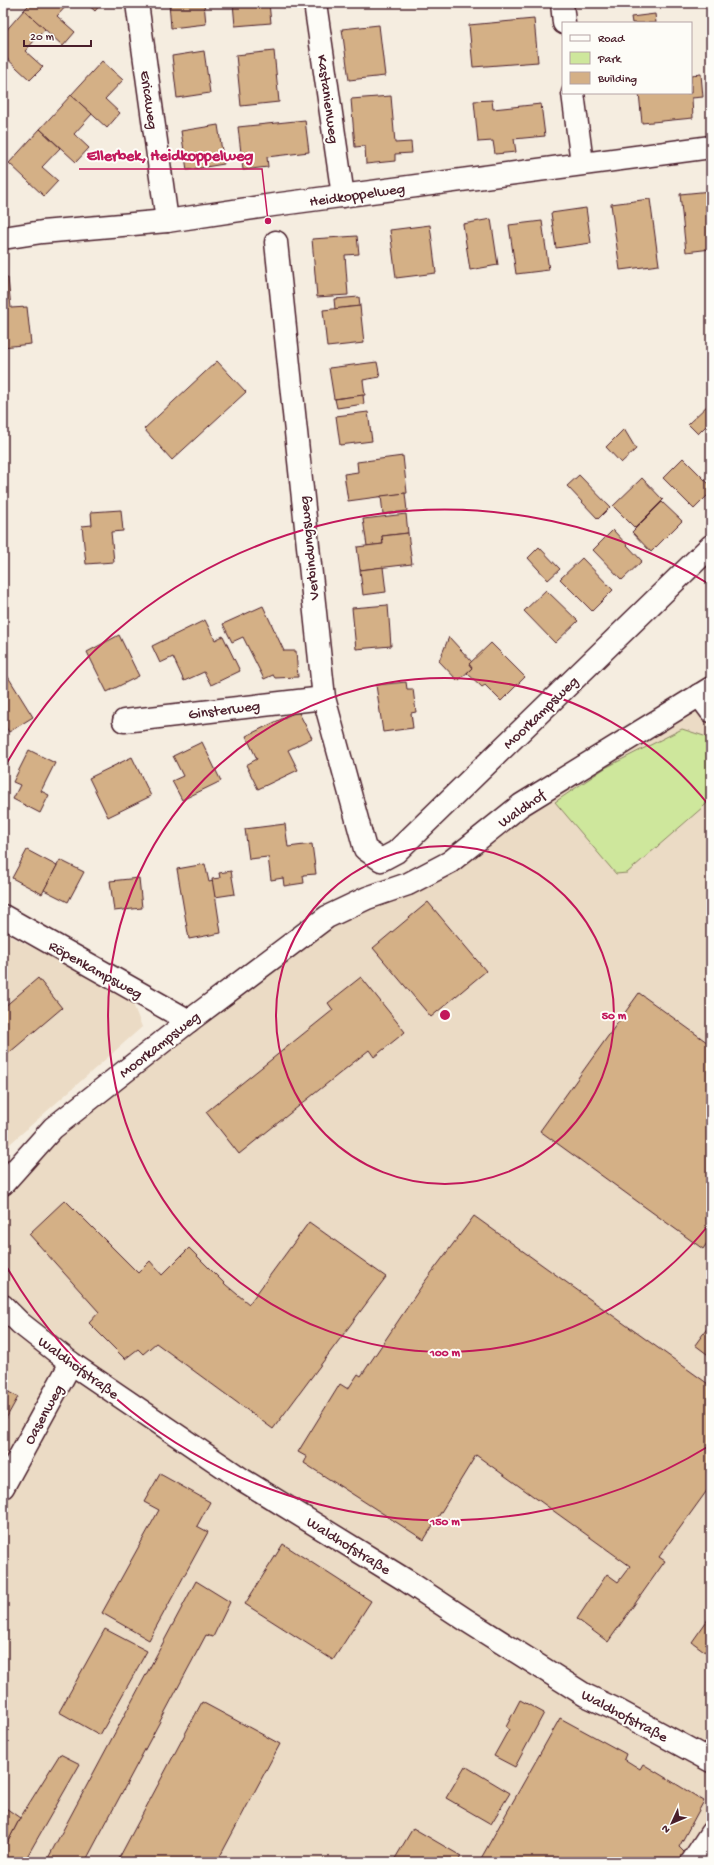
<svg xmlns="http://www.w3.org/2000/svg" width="714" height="1865" viewBox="0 0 714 1865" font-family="'Gochi Hand',sans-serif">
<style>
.built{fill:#ebdbc5}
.green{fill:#cee79c;stroke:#8c8364}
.building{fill:#d4b086;stroke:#4a1f2b}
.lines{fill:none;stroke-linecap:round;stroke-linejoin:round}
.minor-casing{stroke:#4a1f2b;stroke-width:25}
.minor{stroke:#fdfcf7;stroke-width:22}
.ring{fill:none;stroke:#c2185b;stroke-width:2}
.labels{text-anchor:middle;stroke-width:4;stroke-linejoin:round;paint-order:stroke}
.street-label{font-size:15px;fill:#4a1f2b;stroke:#fdfcf7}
.centre{fill:#c2185b;stroke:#fdfcf7;stroke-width:2}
.ring-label{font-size:12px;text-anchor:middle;font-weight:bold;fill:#c2185b;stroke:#fdfcf7;stroke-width:4;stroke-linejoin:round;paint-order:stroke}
.leader{fill:none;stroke:#c2185b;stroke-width:1.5}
.callout-dot{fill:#c2185b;stroke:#fdfcf7;stroke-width:1.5}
.callout-label{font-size:16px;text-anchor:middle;font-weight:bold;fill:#c2185b;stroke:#fdfcf7;stroke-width:4;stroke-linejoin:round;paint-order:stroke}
</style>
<rect width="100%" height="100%" fill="#f5ede0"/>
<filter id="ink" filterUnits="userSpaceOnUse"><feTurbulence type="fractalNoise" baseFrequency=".025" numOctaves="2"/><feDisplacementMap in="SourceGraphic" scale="8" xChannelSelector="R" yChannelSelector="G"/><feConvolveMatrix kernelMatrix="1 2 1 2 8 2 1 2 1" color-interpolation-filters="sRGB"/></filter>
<g filter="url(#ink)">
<g class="built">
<path d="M711 677V1862H3V1190L80 1119 340 922 455 865 577 781Z"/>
<path d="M3 932 131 999 142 1027 3 1150Z"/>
</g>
<path class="green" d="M682 729 704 736 711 742V800L627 873 616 874 555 802 605 768Z"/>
<g class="building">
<path d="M31 3H69L57 16 75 32 63 46 24 10Z"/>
<path d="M86 3H102L95 11Z"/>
<path d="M169 3H204L206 24 171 28Z"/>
<path d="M233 3H269L271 23 235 26Z"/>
<path d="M342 3H364L342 7Z"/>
<path d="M594 3H637L594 6Z"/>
<path d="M24 10 45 29 25 51 43 67 30 80 3 55V34Z"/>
<path d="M655 14 656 23H632L631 17Z"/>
<path d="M534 19 538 62 473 67 469 25Z"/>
<path d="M379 25 385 76 349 80 342 29Z"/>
<path d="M204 51 210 93 177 98 172 56Z"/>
<path d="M274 51 279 102 241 106 236 55Z"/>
<path d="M102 61 123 80 105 99 120 113 107 128 71 95Z"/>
<path d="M701 74 703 97 692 98 693 118 642 123 639 93H691V75Z"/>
<path d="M71 95 92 114 74 134 89 148 76 162 40 129Z"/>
<path d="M391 96 395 143 411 142 412 153 395 154V161L366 164 365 146 355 147 351 99Z"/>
<path d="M492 100 493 109 541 104 545 136 514 139 516 152 495 154 493 141 478 142 474 101Z"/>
<path d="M305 120 309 152 267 157 268 167 243 170 238 127Z"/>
<path d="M218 125 224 164 187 170 181 131Z"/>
<path d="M40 129 60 148 42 167 58 181 44 196 9 163Z"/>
<path d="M711 191V249L686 252 680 194Z"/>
<path d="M650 199 659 265 620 270 611 204Z"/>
<path d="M586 208 591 243 556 248 551 213Z"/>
<path d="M491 219 498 265 470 270 463 224Z"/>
<path d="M542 221 549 270 516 274 509 225Z"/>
<path d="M430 225 436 273 396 278 390 230Z"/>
<path d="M357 236 359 254 345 255 348 295 317 297 312 239Z"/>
<path d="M3 278H8L11 308 27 307 31 344 3 347Z"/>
<path d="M359 297 360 306 335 309 334 299Z"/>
<path d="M360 306 364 343 327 347 323 310Z"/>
<path d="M217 361 246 392 172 460 144 429Z"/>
<path d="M377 362 380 377 363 380 365 395 334 399 329 368Z"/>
<path d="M363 395 364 404 337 408 335 399Z"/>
<path d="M711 402V421L698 434 688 424Z"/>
<path d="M368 412 372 441 340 445 336 416Z"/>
<path d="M624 429 636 449 621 463 606 447Z"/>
<path d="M403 456 407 493 348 501 344 474 358 472 357 462Z"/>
<path d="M683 458 711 486V492L694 509 663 478Z"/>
<path d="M579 475 610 507 598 519 567 486Z"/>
<path d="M642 478 663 500 635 528 613 506Z"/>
<path d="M405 493 407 511 383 514 381 496Z"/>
<path d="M662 502 682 521 651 552 632 532Z"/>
<path d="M121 510 123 531 111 532 114 562 86 564 82 526 92 525 91 512Z"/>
<path d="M406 514 408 533 382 536 383 544 367 546 363 519Z"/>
<path d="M613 530 642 561 622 580 593 550Z"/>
<path d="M408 533 412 564 360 570 357 547 383 544 382 536Z"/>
<path d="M539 547 560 569 548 580 528 558Z"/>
<path d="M582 558 613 590 592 611 560 579Z"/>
<path d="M383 567 386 592 363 595 360 570Z"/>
<path d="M546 590 578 621 555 643 524 611Z"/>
<path d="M388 605 391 646 356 649 352 608Z"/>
<path d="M263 606 284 651H296L298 677 275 678 273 675 264 679 243 637 232 642 223 624Z"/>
<path d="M205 620 215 640 223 636 240 671 211 685 204 672 184 681 173 657 160 663 152 646Z"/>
<path d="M119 635 139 676 107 692 87 652Z"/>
<path d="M449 637 472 662 469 664 472 668 458 681 439 661Z"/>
<path d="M491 643 525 677 501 701 485 685 482 687 467 673 472 668 469 664Z"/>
<path d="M5 672 33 717 9 732 3 723V674Z"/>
<path d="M406 682 407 689H413L416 712 411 713 413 728 383 732 376 685Z"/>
<path d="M298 711 312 738 288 750 298 770 258 789 246 765 257 759 246 736Z"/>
<path d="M202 742 221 781 182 800 172 781 183 776 173 756Z"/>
<path d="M29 750 55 763 41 791 49 795 40 813 13 799 20 785 13 782Z"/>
<path d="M132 757 151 796 108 817 89 778Z"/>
<path d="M285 824 288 847 312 844 316 874 303 875 304 883 284 886 283 878 271 880 268 857 249 859 245 829Z"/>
<path d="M27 850 57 866 42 894 12 878Z"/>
<path d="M60 860 84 872 68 902 44 890Z"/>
<path d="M205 864 209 882 213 881 221 933 189 939 177 869Z"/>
<path d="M231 871 235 894 215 897 212 879 220 878 219 873Z"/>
<path d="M139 878 142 908 114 911 110 881Z"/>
<path d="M428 902 486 971 431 1017 373 948Z"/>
<path d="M361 977 405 1032 374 1057 369 1050 239 1154 206 1112 333 1010 328 1003Z"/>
<path d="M38 978 62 1008 3 1058V1008Z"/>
<path d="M639 993 711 1045V1237L703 1249 540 1131Z"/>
<path d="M65 1200 138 1273 150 1261 162 1275 189 1248 226 1285 249 1304 309 1222 386 1277 273 1429 156 1343 143 1354 138 1349 125 1359 89 1323 99 1312 29 1234Z"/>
<path d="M474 1216 711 1386V1485L659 1557 665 1561 608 1642 577 1619 607 1574 618 1582 630 1566 476 1455 424 1540 304 1463 307 1457 298 1452 340 1384 348 1389 358 1374 361 1376 423 1284Z"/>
<path d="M711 1323V1357L695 1345Z"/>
<path d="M3 1389 18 1397 3 1424Z"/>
<path d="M160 1474 210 1502 197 1526 208 1532 149 1640 102 1613 159 1510 144 1502Z"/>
<path d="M283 1544 371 1601 333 1660 245 1604Z"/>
<path d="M196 1581 230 1602 213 1637 206 1635 85 1862H46Z"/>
<path d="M711 1615V1656L692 1642Z"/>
<path d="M105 1629 147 1651 100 1735 59 1712Z"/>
<path d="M520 1700 544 1713 515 1767 494 1756 509 1729 506 1727Z"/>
<path d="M202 1702 280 1744 217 1862H117Z"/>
<path d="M560 1718 626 1754 624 1759 640 1769 643 1764 704 1801 679 1847 685 1853 679 1862H479Z"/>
<path d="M60 1754 80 1764 24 1862H3V1851L20 1818Z"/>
<path d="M465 1766 510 1793 491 1824 446 1798Z"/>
<path d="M3 1806 20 1818 3 1851Z"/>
<path d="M413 1828 461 1856 458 1862H393Z"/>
</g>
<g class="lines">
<defs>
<g id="minor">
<path d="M137 3 167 221"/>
<path d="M315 3 343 196"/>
<path d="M562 3 564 23"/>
<path d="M573 93 582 163"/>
<path d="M3 238 42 232 167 221 273 205 711 147"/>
<path d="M276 242 324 698 365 849 381 860 396 852 711 546"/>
<path d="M699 695 711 711"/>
<path d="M124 721 324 698"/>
<path d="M3 916 189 1021"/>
<path d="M3 1184 53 1128 189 1021 327 917 367 898 408 884 450 862 521 805 711 688"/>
<path d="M3 1306 20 1323 71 1363 243 1480 407 1581 466 1620 585 1695 613 1708 711 1761"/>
<path d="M3 1487 71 1363"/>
<path d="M692 1862 711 1833"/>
</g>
</defs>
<use href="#minor" class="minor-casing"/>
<use href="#minor" class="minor"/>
</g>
</g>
<g class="ring">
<circle cx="445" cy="1015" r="169"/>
<path d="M711 1222A337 337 0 1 1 711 808"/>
<path d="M709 1446A506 506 0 0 1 5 1264M5 766A506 506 0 0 1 709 584"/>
</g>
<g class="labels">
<g class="street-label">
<text transform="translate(329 99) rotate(82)" y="5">Kastanienweg</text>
<text transform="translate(150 100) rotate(82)" y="5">Ericaweg</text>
<text transform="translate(357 194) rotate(-8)" y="5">Heidkoppelweg</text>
<text transform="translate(308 548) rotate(-96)" y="5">Verbindungsweg</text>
<text transform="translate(224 709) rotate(-7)" y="5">Ginsterweg</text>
<text transform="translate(540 712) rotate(-44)" y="5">Moorkampsweg</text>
<text transform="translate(521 808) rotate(-35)" y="5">Waldhof</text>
<text transform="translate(96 969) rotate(29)" y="5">Röpenkampsweg</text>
<text transform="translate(159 1044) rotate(-38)" y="5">Moorkampsweg</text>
<text transform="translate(79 1367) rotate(36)" y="5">Waldhofstraße</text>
<text transform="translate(43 1414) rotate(-61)" y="5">Oasenweg</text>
<text transform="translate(349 1545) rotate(32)" y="5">Waldhofstraße</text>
<text transform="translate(625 1715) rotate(28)" y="5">Waldhofstraße</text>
</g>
</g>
<circle cx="445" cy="1015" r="6" class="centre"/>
<g class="ring-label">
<text x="614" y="1019">50 m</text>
<text x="445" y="1356">100 m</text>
<text x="445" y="1525">150 m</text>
</g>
<path class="leader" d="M268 221L262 169H79"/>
<circle class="callout-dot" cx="268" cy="221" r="4"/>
<g class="callout-label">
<text x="170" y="160">Ellerbek, Heidkoppelweg</text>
</g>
<rect width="714" height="1865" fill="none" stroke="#fdfcf7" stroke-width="16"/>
<rect x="8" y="8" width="698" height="1849" fill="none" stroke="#4a1f2b" stroke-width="1.5" filter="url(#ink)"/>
<rect x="562" y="22" width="130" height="72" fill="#fdfcf7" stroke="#b5a4a5"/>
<rect x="570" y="35" width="20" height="6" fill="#fdfcf7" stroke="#b5a4a5"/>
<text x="598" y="42" font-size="12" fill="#4a1f2b">Road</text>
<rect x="570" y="52" width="20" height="12" fill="#cee79c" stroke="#b5a4a5"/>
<text x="598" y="62" font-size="12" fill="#4a1f2b">Park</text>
<rect x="570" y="72" width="20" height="12" fill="#d4b086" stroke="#b5a4a5"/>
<text x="598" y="82" font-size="12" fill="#4a1f2b">Building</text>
<g transform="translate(672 1823) rotate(226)" stroke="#fdfcf7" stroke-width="3" paint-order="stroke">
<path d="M0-3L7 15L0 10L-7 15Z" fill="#4a1f2b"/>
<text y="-6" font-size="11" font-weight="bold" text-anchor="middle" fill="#4a1f2b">N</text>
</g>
<path d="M24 40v6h67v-6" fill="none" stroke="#4a1f2b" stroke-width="2"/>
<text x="30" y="40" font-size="12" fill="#4a1f2b" stroke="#fdfcf7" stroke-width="3" paint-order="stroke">20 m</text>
</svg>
